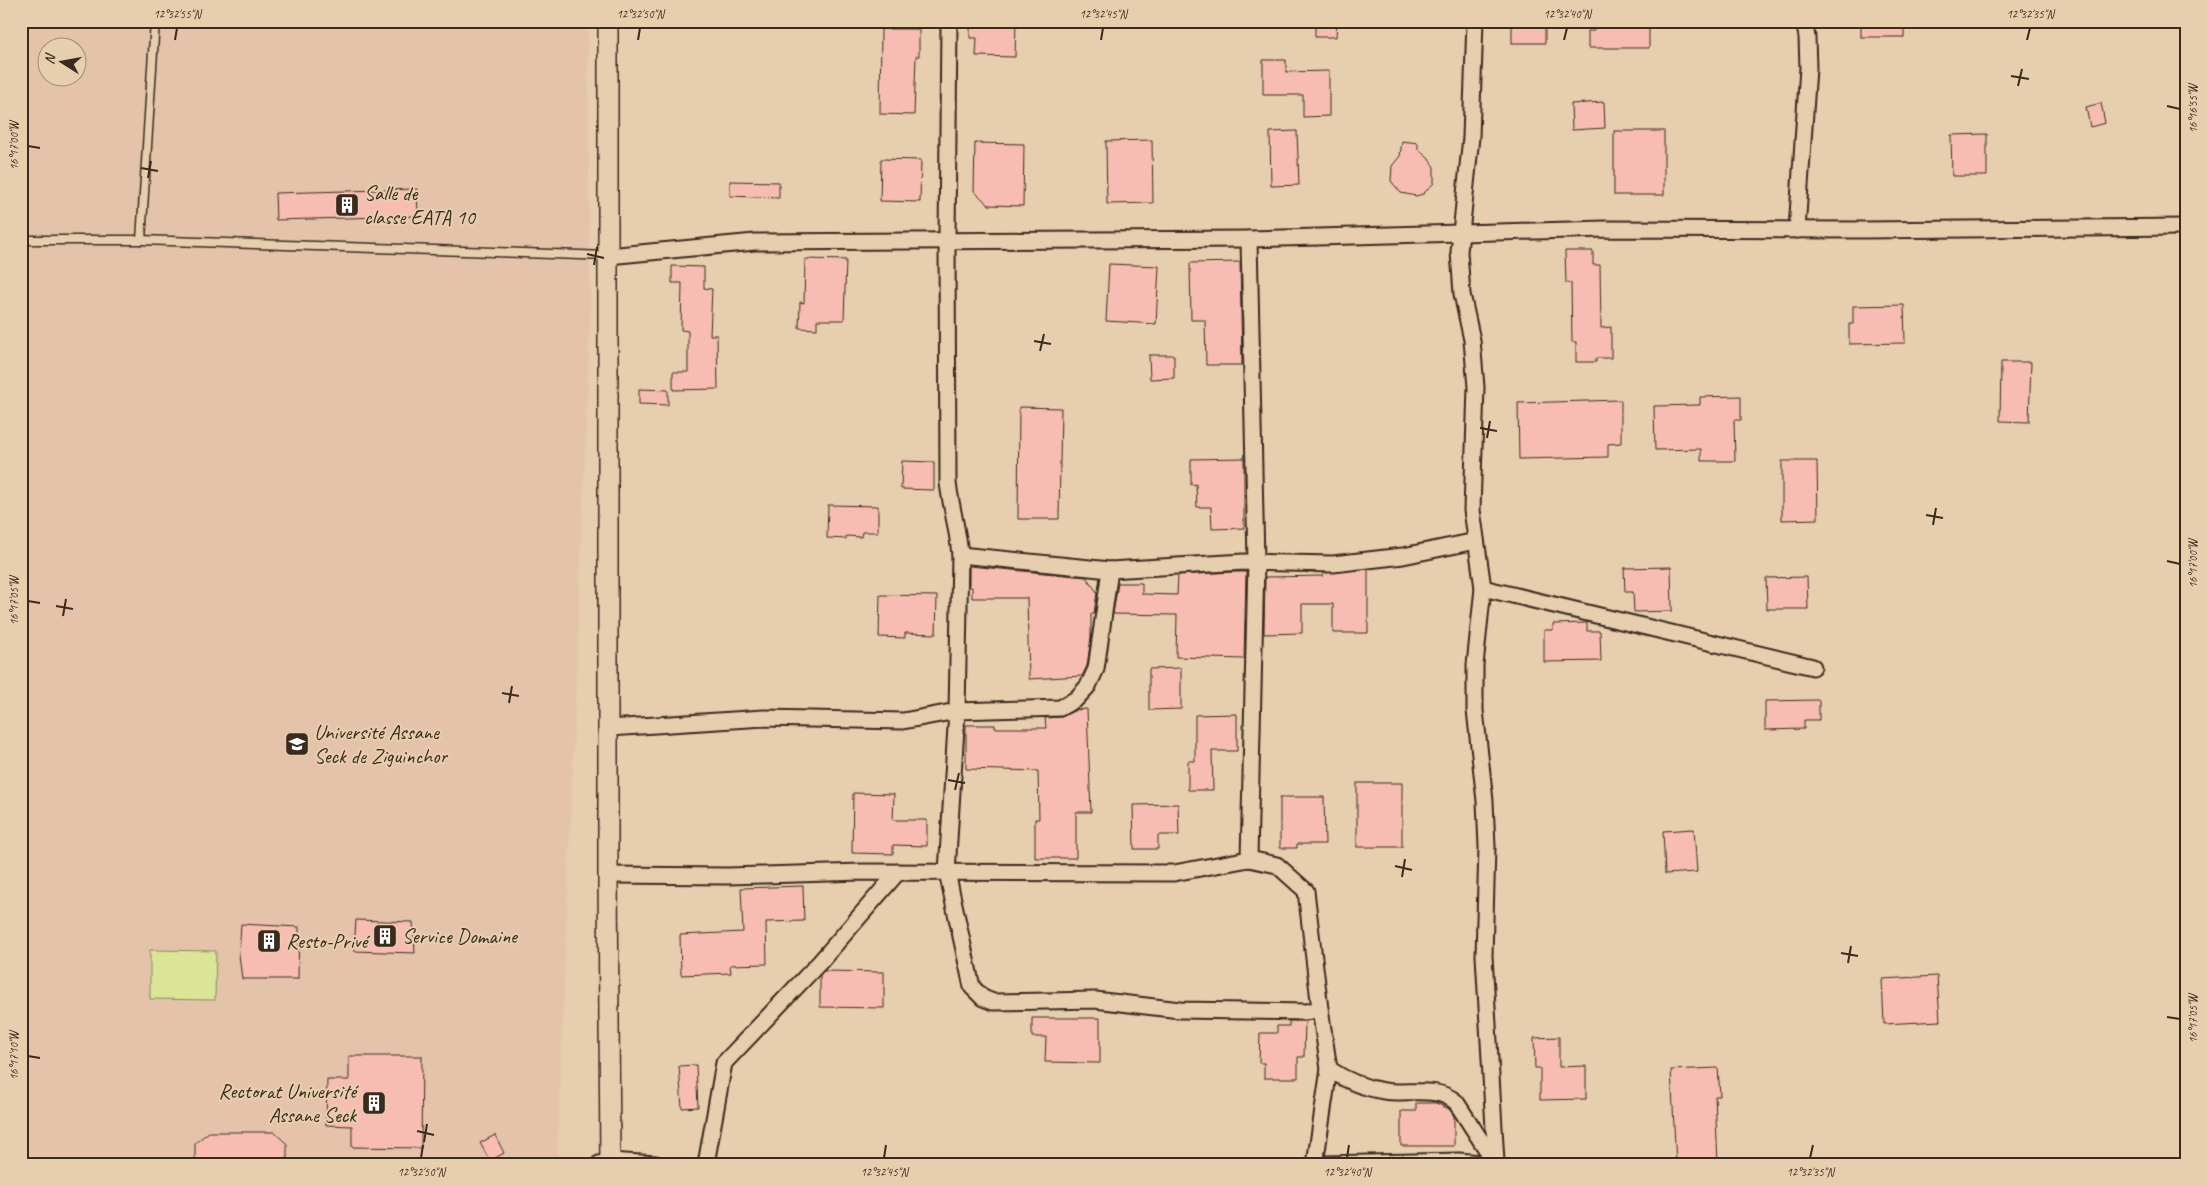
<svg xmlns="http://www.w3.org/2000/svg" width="2207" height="1185" viewBox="0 0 2207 1185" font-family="Caveat,sans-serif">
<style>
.built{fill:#e5c3aa;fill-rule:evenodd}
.green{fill:#dae598;stroke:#8a885b}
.building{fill:#f8bdb2;stroke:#3b2a1e}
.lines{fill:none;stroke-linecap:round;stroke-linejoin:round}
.service-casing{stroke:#3b2a1e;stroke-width:11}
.minor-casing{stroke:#3b2a1e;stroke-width:19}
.tertiary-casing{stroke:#3b2a1e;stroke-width:22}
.service{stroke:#e7ceaf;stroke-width:8}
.minor{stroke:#e7ceaf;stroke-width:15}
.tertiary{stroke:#e7ceaf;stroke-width:19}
.ticks{fill:none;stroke:#3b2a1e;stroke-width:2}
.labels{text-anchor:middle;stroke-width:4;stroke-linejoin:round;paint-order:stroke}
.poi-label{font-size:21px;fill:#3b2a1e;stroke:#e7ceaf;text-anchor:start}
.neatline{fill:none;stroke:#3b2a1e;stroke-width:2}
.ticks-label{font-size:12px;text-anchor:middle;fill:#3b2a1e}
</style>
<rect width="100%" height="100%" fill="#e7ceaf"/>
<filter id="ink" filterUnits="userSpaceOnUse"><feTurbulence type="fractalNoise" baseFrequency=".02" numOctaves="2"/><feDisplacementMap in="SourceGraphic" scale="10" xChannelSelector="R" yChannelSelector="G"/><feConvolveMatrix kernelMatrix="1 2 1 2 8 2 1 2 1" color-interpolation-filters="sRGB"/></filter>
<g filter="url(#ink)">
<path class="built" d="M21 21H588L590 325 557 1164H21ZM48 48H78V78H48Z"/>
<path class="green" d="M150 950 216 951 215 1000 150 999Z"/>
<g class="building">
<path d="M970 21H1016L1015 57 976 56 977 38H970Z"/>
<path d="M1315 21H1337L1336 37H1315Z"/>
<rect x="1512" y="21" width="33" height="22"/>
<path d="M1594 21H1649V48H1588V31H1594Z"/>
<rect x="1861" y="21" width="43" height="16"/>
<path d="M881 29H919V56H916L914 115 880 114Z"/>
<path d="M1263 60H1286V72L1329 71V116L1303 117V95H1263Z"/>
<path d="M1604 102 1605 128 1572 130 1571 104Z"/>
<path d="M2101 103 2105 123 2090 127 2086 107Z"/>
<path d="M1297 131 1299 185 1271 186 1270 132Z"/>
<rect x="1614" y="131" width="50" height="64"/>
<path d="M1987 134V176H1952L1951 135Z"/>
<path d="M1152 140 1153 203 1107 204 1106 141Z"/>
<path d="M1402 141 1418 143V149L1430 160 1434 167V183L1423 194 1416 196 1401 193 1391 181 1392 166 1400 156Z"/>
<path d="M975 143 1024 144 1023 206 989 205 974 191Z"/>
<path d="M881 159 921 160 920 202 880 201Z"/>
<path d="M730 181 779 182V198L730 196Z"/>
<path d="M417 189 418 216 276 220 275 193Z"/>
<path d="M1565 251H1593V265H1600L1601 328 1611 327V358H1596V362H1576V342H1572L1571 283H1566Z"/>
<path d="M805 259 846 260 844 320H817V329L799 328 800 302 804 303Z"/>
<path d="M1240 262 1242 365H1206L1205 320H1191L1190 263Z"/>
<path d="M1109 264 1159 266 1156 324 1106 321Z"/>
<path d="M672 266 704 267V288L712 289 710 335H717L718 389 673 390V372H688V331L681 330 682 283H672Z"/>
<path d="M1904 305 1905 343 1849 344V324H1853V306Z"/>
<path d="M1149 355H1174V378L1150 379Z"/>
<path d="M2001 362H2031L2029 422 2000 421Z"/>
<path d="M639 389 668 390V405L639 404Z"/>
<path d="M1741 396V420H1734L1735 461H1701V449L1655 450 1654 406 1700 405V397Z"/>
<path d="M1621 400V443L1608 444V457L1519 459 1518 403Z"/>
<path d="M1019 407 1061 408 1059 519H1018Z"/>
<path d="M1244 458V528L1212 529 1211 507H1197L1196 484 1191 485V459Z"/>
<path d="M902 461 934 462V490L901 489Z"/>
<path d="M1782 461H1817L1818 519 1782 520Z"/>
<path d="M828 505 878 506V532H862L861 537 846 536V539L827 538Z"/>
<path d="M969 566 1086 577 1097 592 1094 614H1091V637L1087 666 1082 676 1029 679 1027 598H972V587H969Z"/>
<path d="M1671 567 1672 611 1634 612 1633 592H1625L1624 568Z"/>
<path d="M1368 569V633H1333V604H1302V633L1264 634 1265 577 1323 576V573Z"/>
<path d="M1234 572H1246L1244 659 1176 657 1177 615 1113 614 1118 583H1142V594L1177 595 1178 575Z"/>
<path d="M1807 577 1808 609H1767L1766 578Z"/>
<path d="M880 595 937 596 936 634 905 633V638L879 637Z"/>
<path d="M1587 623V631H1600L1601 661 1544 662V630H1553V624Z"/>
<path d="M1181 668V709L1149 710V669Z"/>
<path d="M1819 700V720H1804V729L1765 730V701Z"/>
<path d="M1087 709 1091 812H1076V858H1035V819H1039L1038 771 966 769V725H995V728H1046L1045 718 1061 717 1076 710Z"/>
<path d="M1237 714V751H1212L1213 790H1188V761H1195V715Z"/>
<rect x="1357" y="783" width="45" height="64"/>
<path d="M853 793 894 794 893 820H927V846L893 845V854L852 853Z"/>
<path d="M1280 797H1324L1325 844H1297V848H1280Z"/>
<path d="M1178 804 1179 835H1158V849H1134L1133 805Z"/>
<path d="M1694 829 1697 872 1665 874 1663 831Z"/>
<path d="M803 886 804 921 766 922 767 964 730 965 731 973 681 975 680 935 743 932 741 888Z"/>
<path d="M356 920 413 922 415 953 354 951Z"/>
<path d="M241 924 299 927 298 979H242L239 955Z"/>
<path d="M824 971 884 972V1008L820 1007V975Z"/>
<path d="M1937 976 1940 1021 1884 1024 1882 979Z"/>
<path d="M1032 1018H1100V1063L1045 1062 1046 1037H1032Z"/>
<path d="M1289 1021H1305L1304 1057H1298V1078H1264V1063H1259L1260 1033H1277V1026H1289Z"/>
<path d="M1559 1037V1067L1586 1066V1099L1540 1100V1068H1535L1534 1038Z"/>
<path d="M349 1056H422L421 1148 352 1147V1126L326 1125 327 1080H349Z"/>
<path d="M696 1065 698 1107 682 1108 679 1066Z"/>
<path d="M1718 1068 1720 1096H1715L1718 1164H1676L1671 1070Z"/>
<path d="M1416 1103H1436L1449 1109 1454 1116V1146H1401V1111H1416Z"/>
<path d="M209 1132H274L287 1144V1164H195V1143Z"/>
<path d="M495 1135 504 1153 490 1161 480 1143Z"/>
</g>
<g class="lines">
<defs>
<g id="service">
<path d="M21 240H141L608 256"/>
<path d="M141 240 155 21"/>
</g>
<g id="minor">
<path d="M1475 21 1471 137 1459 252 1462 294 1472 340 1476 387 1472 510 1483 588 1475 665V710L1485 801 1487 847 1484 956 1496 1162"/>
<path d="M1797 230 1808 68 1807 37 1804 21"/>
<path d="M608 256 755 242 1249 239 1605 229 1864 230 2186 227"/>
<path d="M960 555 1110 570 1244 562 1333 564 1403 556 1476 541"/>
<path d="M1110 570 1096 669 1088 686 1076 699 1060 708 957 711 947 872 972 987 983 998 993 1002 1095 1000 1180 1010 1306 1012 1320 1009 1329 1069C1345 1080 1365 1088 1384 1091 1408 1095 1436 1085 1456 1102L1496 1164"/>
<path d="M1483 588 1813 667"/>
<path d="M609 728 764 718 903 721 957 711 960 555C958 530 951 507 948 483L947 241 949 21"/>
<path d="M1249 859 1277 865 1306 891 1320 1009"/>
<path d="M608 875 728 876 862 872 1174 873 1249 859 1256 562 1249 239"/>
<path d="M599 1164 610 1161 656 1164"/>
<path d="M706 1164 724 1063 820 962 898 872"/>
<path d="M1315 1164 1329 1069"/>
<path d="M1323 1164 1459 1161 1491 1164"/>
</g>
<path id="tertiary" d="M608 21V875L610 1164"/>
</defs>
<use href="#service" class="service-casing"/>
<use href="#minor" class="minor-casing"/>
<use href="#tertiary" class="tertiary-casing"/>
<use href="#service" class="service"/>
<use href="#minor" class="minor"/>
<use href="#tertiary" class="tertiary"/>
</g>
</g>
<path class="ticks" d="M175 40 177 28M638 40 640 28M1101 40 1103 28M1564 40 1567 28M2027 40 2030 28M2011 76 2029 79M2018 86 2022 69M2167 106 2180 109M28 146 40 148M141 168 158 171M148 178 151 161M587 254 604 258M594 265 597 247M1034 341 1051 344M1040 351 1044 334M1480 428 1497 431M1487 438 1490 421M1926 515 1943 518M1933 525 1936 508M2167 561 2180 564M28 601 40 603M56 606 73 609M63 616 66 599M502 693 519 696M509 703 512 686M948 780 965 783M955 790 959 773M1395 866 1412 870M1402 877 1405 859M1841 953 1858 956M1848 963 1851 946M2167 1017 2180 1019M28 1056 40 1058M417 1131 434 1135M424 1142 427 1124M421 1158 423 1145M884 1158 886 1145M1347 1158 1349 1145M1810 1158 1813 1145"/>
<defs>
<symbol id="building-square" viewBox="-11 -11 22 22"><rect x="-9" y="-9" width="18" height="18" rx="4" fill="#3b2a1e" stroke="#e7ceaf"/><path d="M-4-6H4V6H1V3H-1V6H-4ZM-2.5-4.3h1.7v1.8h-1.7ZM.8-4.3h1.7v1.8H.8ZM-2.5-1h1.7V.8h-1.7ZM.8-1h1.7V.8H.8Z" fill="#fff"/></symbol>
<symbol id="university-square" viewBox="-11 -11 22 22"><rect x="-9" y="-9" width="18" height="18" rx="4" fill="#3b2a1e" stroke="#e7ceaf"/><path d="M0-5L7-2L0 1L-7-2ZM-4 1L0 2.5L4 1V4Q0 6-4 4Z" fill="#fff"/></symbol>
</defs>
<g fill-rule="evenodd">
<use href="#building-square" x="333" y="191" width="28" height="28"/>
<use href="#university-square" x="283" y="730" width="28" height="28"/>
<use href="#building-square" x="371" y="922" width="28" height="28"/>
<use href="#building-square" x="255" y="927" width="28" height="28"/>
<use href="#building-square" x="360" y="1089" width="28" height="28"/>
</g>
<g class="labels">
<g class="poi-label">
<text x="364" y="200">Salle de<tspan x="364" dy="24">classe EATA 10</tspan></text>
<text x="314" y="739">Université Assane<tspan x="314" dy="24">Seck de Ziguinchor</tspan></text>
<text x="402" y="943">Service Domaine</text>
<text x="286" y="948">Resto-Privé</text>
<text x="356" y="1098" text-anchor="end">Rectorat Université<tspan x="356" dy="24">Assane Seck</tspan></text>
</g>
</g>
<rect width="2207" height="1185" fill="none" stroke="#e7ceaf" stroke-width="55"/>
<g transform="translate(62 62) rotate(281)"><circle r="24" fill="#e7ceaf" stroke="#a28c75"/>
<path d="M0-4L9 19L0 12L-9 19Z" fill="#3b2a1e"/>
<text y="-8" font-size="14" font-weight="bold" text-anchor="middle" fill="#3b2a1e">N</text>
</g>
<rect x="28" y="28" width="2152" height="1130" class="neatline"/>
<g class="ticks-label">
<text x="177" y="18">12°32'55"N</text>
<text x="640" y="18">12°32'50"N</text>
<text x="1103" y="18">12°32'45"N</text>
<text x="1567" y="18">12°32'40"N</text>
<text x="2030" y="18">12°32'35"N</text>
<text transform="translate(2193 109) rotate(-90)" y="4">16°16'55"W</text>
<text transform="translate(14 146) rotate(-90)" y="4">16°17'00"W</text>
<text transform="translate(2193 564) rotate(-90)" y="4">16°17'00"W</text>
<text transform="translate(14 601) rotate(-90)" y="4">16°17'05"W</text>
<text transform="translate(2193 1019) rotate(-90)" y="4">16°17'05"W</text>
<text transform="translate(14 1056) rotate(-90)" y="4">16°17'10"W</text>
<text x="421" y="1176">12°32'50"N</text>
<text x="884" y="1176">12°32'45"N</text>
<text x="1347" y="1176">12°32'40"N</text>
<text x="1810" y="1176">12°32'35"N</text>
</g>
</svg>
